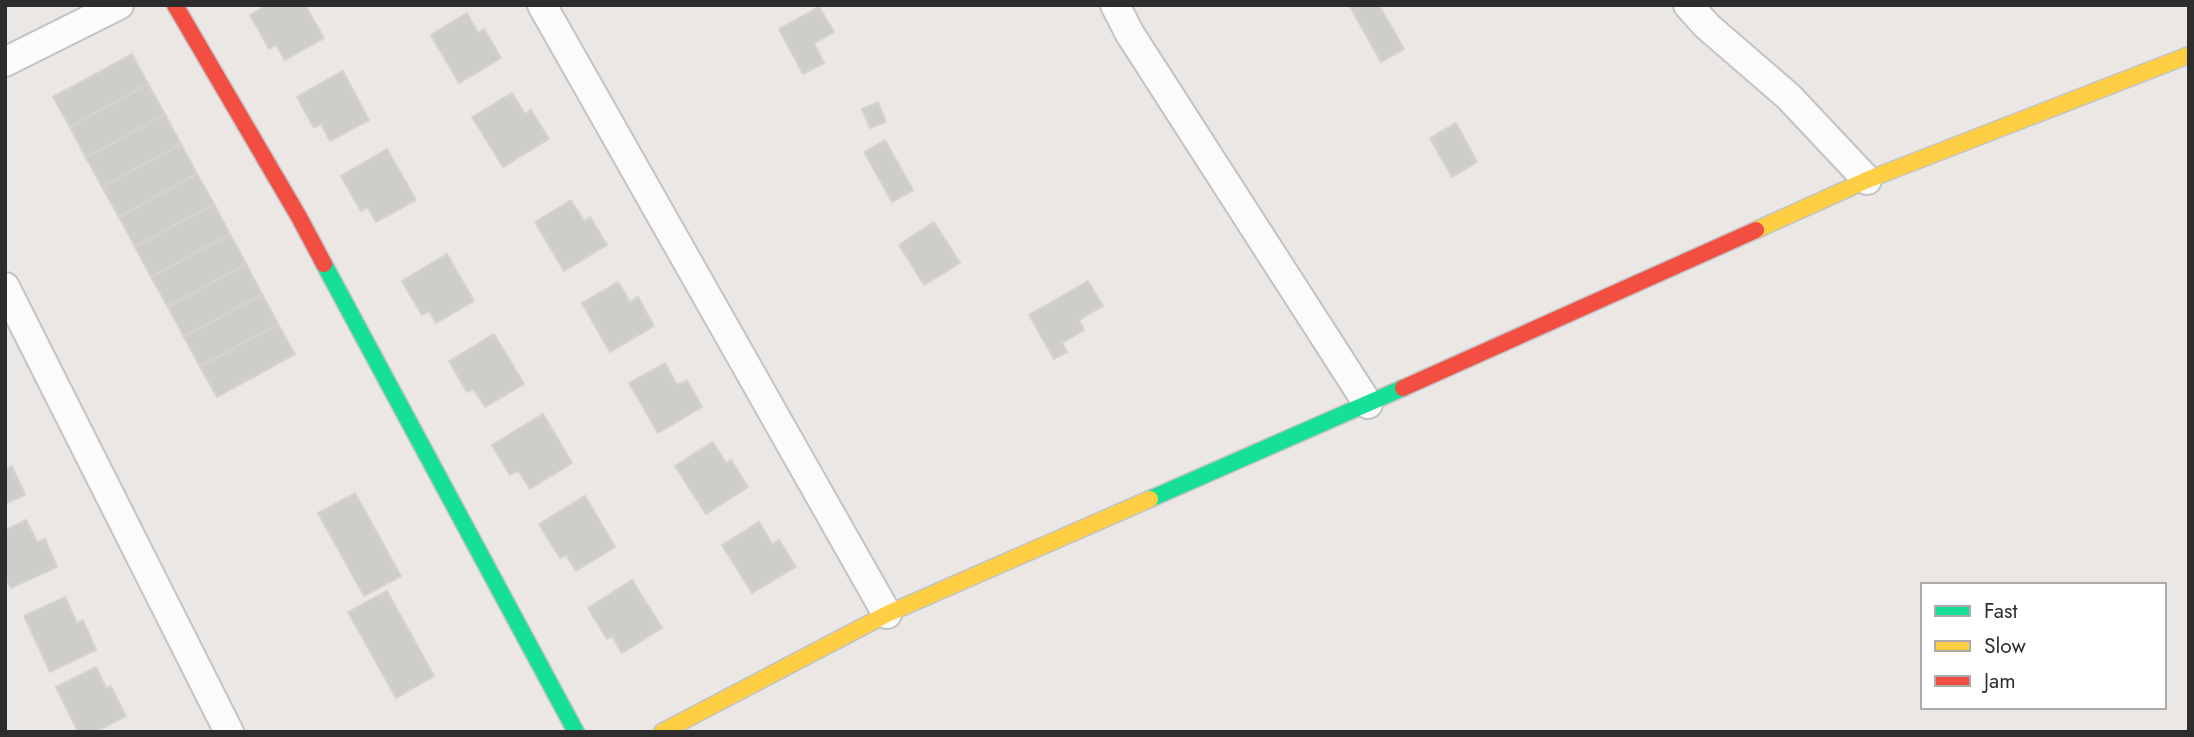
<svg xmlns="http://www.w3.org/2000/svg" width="2194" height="737" viewBox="0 0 2194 737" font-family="Jost,sans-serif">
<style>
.building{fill:#cfcdca;stroke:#d5d3d0;stroke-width:2}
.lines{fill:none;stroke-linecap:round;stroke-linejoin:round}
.street-casing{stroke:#c4c3c4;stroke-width:32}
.fast-casing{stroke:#c4c3c4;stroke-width:19}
.slow-casing{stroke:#c4c3c4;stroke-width:19}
.jam-casing{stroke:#c4c3c4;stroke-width:19}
.street{stroke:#fcfbfb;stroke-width:28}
.fast{stroke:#16e098;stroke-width:16}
.slow{stroke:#ffcf43;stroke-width:16}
.jam{stroke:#f24e42;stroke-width:16}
</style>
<rect width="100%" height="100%" fill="#eae7e4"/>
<g class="building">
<path d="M267 5H305L324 38 285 60 276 45 269 49 250 15Z"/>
<path d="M1349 5H1379L1404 49 1381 62Z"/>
<path d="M819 7 834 32 814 43 824 63 803 74 779 29Z"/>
<path d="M467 13 478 33 484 29 501 58 459 83 431 35Z"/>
<path d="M132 54 148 84 70 127 53 97Z"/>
<path d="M343 71 369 120 330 141 321 124 314 128 297 97Z"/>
<path d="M148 84 165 114 86 158 70 127Z"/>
<path d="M512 93 525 114 531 110 549 139 503 167 472 117Z"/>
<path d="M878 102 886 122 870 128 862 109Z"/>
<path d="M165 114 181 144 102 187 86 158Z"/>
<path d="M1456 123 1477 162 1452 177 1430 138Z"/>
<path d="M885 140 913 190 892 202 864 152Z"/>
<path d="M181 144 197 174 119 217 102 187Z"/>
<path d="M387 149 416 200 376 222 367 207 361 211 341 176Z"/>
<path d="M197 174 214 204 135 247 119 217Z"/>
<path d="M571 200 584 221 590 217 607 245 564 271 535 222Z"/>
<path d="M214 204 230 234 151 277 135 247Z"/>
<path d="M934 222 960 263 924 285 899 245Z"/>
<path d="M230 234 246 264 168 307 151 277Z"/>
<path d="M447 254 474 301 436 323 429 311 422 315 402 281Z"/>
<path d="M246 264 262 294 184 337 168 307Z"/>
<path d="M1088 281 1103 306 1079 320 1084 330 1062 343 1067 352 1054 359 1029 315Z"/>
<path d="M618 282 630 302 638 297 654 326 610 352 582 303Z"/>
<path d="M262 294 278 324 200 367 184 337Z"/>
<path d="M278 324 295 354 217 397 200 367Z"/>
<path d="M494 334 524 384 485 407 473 389 467 392 449 361Z"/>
<path d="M665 363 677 385 687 380 702 407 658 433 629 383Z"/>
<path d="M543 414 572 463 530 489 518 471 510 475 492 445Z"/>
<path d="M713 442 726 463 731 460 748 487 706 514 675 466Z"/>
<path d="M12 466 25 495 5 504V470Z"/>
<path d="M355 493 401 576 364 596 318 513Z"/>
<path d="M585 496 615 547 576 571 566 555 560 558 539 524Z"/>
<path d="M26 520 37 542 45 539 57 567 11 588 5 577V530Z"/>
<path d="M759 522 772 544 779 540 796 567 752 593 722 545Z"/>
<path d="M632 580 662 628 622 653 612 636 607 639 588 608Z"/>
<path d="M387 591 434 676 396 698 348 612Z"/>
<path d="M65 597 77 623 83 620 96 650 50 672 24 616Z"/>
<path d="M96 667 106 688 111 686 126 716 95 732H78L56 687Z"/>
</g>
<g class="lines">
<defs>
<g id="street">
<path d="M542 5 887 614"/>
<path d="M1115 5 1130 34 1368 404"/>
<path d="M1688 5 1707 26 1789 97 1867 180"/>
<path d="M5 62 119 5"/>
<path d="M5 287 229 732"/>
</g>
<g id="fast">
<path d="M324 264 576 732"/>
<path d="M1150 499 1403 388"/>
</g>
<g id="slow">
<path d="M1756 230 1867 180 2189 55"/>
<path d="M662 732 887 614 1150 499"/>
</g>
<g id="jam">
<path d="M175 5 299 217 324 264"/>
<path d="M1403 388 1756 230"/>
</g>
</defs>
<use href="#street" class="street-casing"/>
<use href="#fast" class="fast-casing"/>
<use href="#slow" class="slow-casing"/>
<use href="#jam" class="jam-casing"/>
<use href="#street" class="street"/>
<use href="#fast" class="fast"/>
<use href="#slow" class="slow"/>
<use href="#jam" class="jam"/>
</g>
<rect width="2194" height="737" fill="none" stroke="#2d2d2d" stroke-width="14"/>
<rect x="1921" y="583" width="245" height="126" fill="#ffffff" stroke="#ababab" stroke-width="2"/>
<rect x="1935" y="606" width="35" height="10" fill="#16e098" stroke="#ababab" stroke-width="2"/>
<text x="1984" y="618" font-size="21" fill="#2d2d2d">Fast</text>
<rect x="1935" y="641" width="35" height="10" fill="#ffcf43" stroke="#ababab" stroke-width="2"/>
<text x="1984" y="653" font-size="21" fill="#2d2d2d">Slow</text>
<rect x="1935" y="676" width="35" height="10" fill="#f24e42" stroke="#ababab" stroke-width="2"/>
<text x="1984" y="688" font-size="21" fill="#2d2d2d">Jam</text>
</svg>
